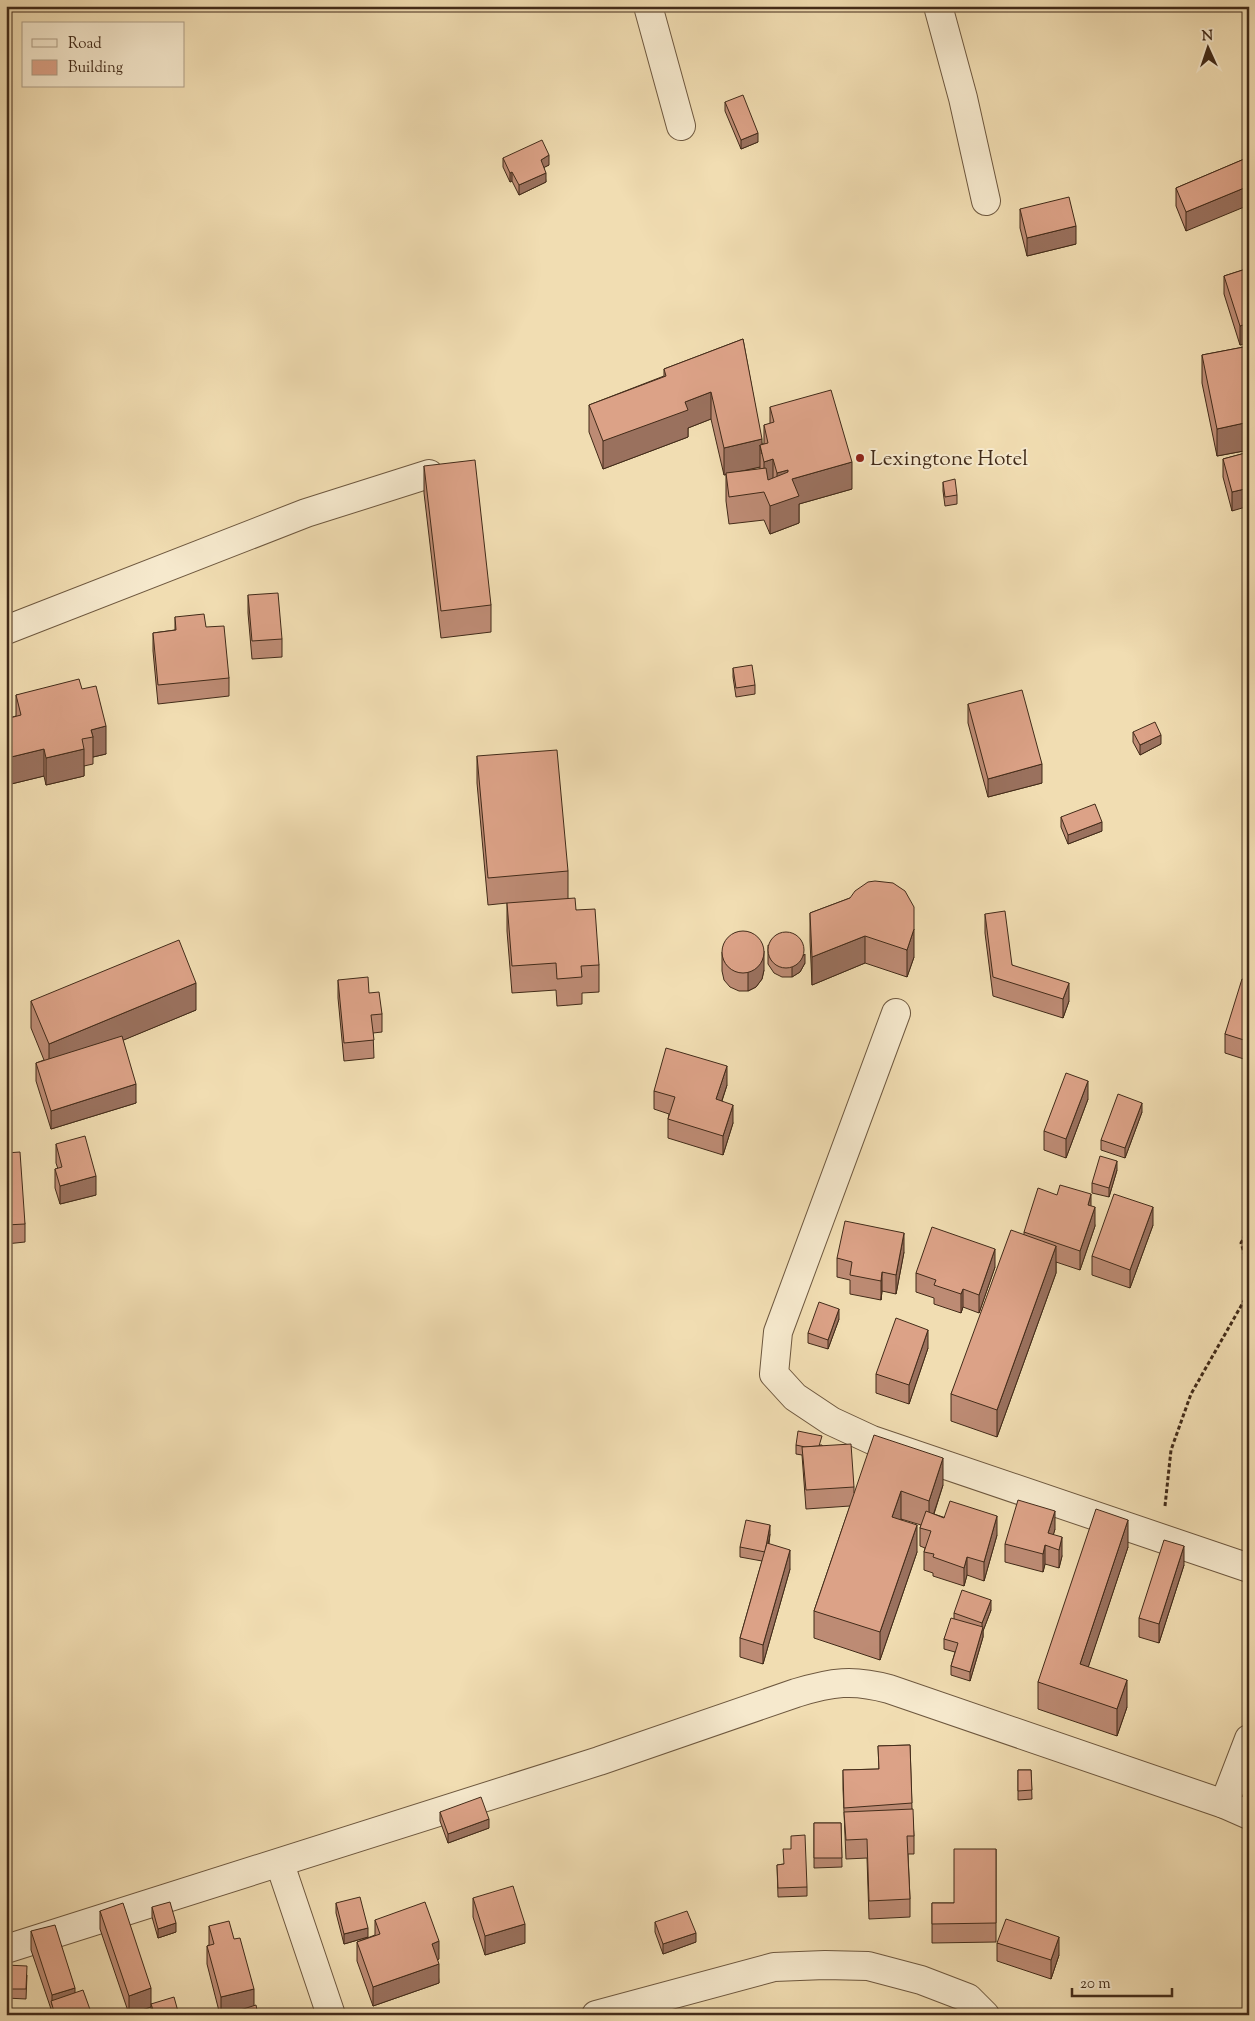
<svg xmlns="http://www.w3.org/2000/svg" width="1255" height="2021" viewBox="0 0 1255 2021" font-family="'Sorts Mill Goudy',serif">
<style>
.lines{fill:none;stroke-linecap:round;stroke-linejoin:round}
.minor-casing{stroke:#6e583f;stroke-width:30}
.path{stroke:#422b19;stroke-width:3;stroke-dasharray:4 2.5;stroke-linecap:butt}
.minor{stroke:#f6e9cd;stroke-width:28}
.wall{fill:#bd8b74;stroke:#422b19;fill-rule:evenodd}
.shaded-wall{fill:#9a715e;stroke:#422b19}
.building{fill:#dca287;stroke:#422b19}
.poi-dot{fill:#8f2418;stroke:#f6e9cd;stroke-width:2}
.labels{text-anchor:middle;stroke-width:4;stroke-linejoin:round;paint-order:stroke}
.poi-label{font-size:21px;fill:#422b19;stroke:#f6e9cd;text-anchor:start}
</style>
<rect width="100%" height="100%" fill="#f1ddb2"/>
<filter id="stains"><feTurbulence type="fractalNoise" baseFrequency=".004" numOctaves="4"/><feColorMatrix values="0 0 0 0 .2 0 0 0 0 .09 0 0 0 0 .02 0 0 0 .5 -.17"/></filter>
<radialGradient id="worn" r=".72"><stop offset=".6" stop-color="#630" stop-opacity="0"/><stop offset="1" stop-color="#630" stop-opacity=".3"/></radialGradient>
<g class="lines">
<defs>
<g id="minor">
<path d="M648 6 681 126"/>
<path d="M938 6 963 98 986 201"/>
<path d="M6 630 306 513 429 474"/>
<path d="M896 1013 778 1332 774 1374 795 1397 831 1421 872 1440 1249 1568"/>
<path d="M1224 1804 1249 1739"/>
<path d="M280 1864 331 2015"/>
<path d="M6 1949 599 1761 796 1693C832 1682 853 1679 889 1689L1224 1804 1249 1815"/>
<path d="M596 2015 774 1967 825 1965 868 1966 921 1980 968 1998 985 2015"/>
</g>
</defs>
<use href="#minor" class="minor-casing"/>
<g class="path">
<path d="M1249 1229 1241 1243 1249 1268"/>
<path d="M1165 1506 1171 1450 1191 1394 1249 1292"/>
</g>
<use href="#minor" class="minor"/>
</g>
<g class="wall">
<path d="M725 102 758 142 741 149 725 111Z"/>
<path d="M1249 157 1186 231 1176 206V188Z"/>
<path d="M503 158 549 165 544 167 546 182 519 195 512 181 510 182 503 167Z"/>
<path d="M1020 209 1076 244 1027 256 1020 228Z"/>
<path d="M1249 268V342L1240 345 1224 294V276Z"/>
<path d="M743 339 762 444H764V425L770 424V407L852 489 799 504V523L770 534 764 520 729 524 726 501V474L724 475 711 419 688 428V437L603 469 589 432V405L664 376V369ZM760 467V469L737 472Z"/>
<path d="M1249 346V450L1217 456 1202 383V355Z"/>
<path d="M1249 452 1232 511 1223 477V459Z"/>
<path d="M424 466 491 605V632L441 638 424 493Z"/>
<path d="M943 482 957 495V504L945 506 943 491Z"/>
<path d="M1249 517V576L1244 537V518Z"/>
<path d="M248 595 282 639V657L252 659 248 613Z"/>
<path d="M175 617 206 627 229 678V696L158 704 153 651V633L175 630Z"/>
<path d="M733 668 755 685V694L736 697 733 677Z"/>
<path d="M82 689 106 754 93 757V764L84 766V776L46 785 44 776 7 785 6 779V719L16 716V695Z"/>
<path d="M968 704 1042 783 988 797 968 723Z"/>
<path d="M1133 732 1161 744 1140 755 1133 742Z"/>
<path d="M477 756 568 871V898L576 910 599 965V992L582 993V1004L557 1006 556 990 512 993 507 931V903L488 905 477 783Z"/>
<path d="M1061 817 1102 831 1068 844 1061 827Z"/>
<path d="M850 898 914 957 907 977 865 963 812 985 810 941V913Z"/>
<path d="M985 914 1012 965 1069 1001 1063 1018 993 996 985 933Z"/>
<path d="M768 945 805 963 800 972 792 977H782L774 973 768 964Z"/>
<path d="M722 952 764 970 762 979 756 987 748 991H739L730 987 724 980 722 971Z"/>
<path d="M338 980 369 993 382 1014V1032L373 1033 374 1058 344 1061 338 998Z"/>
<path d="M1249 981 1247 1060 1225 1053V1034Z"/>
<path d="M31 1001 196 1010 123 1040 136 1103 51 1129 36 1081V1063L44 1060 31 1028Z"/>
<path d="M727 1085 722 1101 733 1123 723 1155 668 1138V1119L669 1114 654 1109V1091Z"/>
<path d="M1088 1099 1066 1158 1044 1150V1131Z"/>
<path d="M1142 1112 1125 1158 1101 1150V1140Z"/>
<path d="M56 1144 96 1195 60 1204 55 1188V1169H58L56 1163Z"/>
<path d="M6 1153 25 1224V1242L6 1244Z"/>
<path d="M1117 1170 1109 1197 1092 1193V1183Z"/>
<path d="M1091 1206 1095 1226 1080 1270 1056 1262V1273L997 1437 951 1421V1394L1024 1234V1232Z"/>
<path d="M1153 1225 1130 1288 1092 1275V1256Z"/>
<path d="M904 1252 896 1294 882 1291 881 1300 850 1294V1280L837 1277V1258Z"/>
<path d="M995 1267 979 1313 963 1307 961 1313 934 1304V1298L916 1292V1273Z"/>
<path d="M839 1319 828 1349 808 1343V1333Z"/>
<path d="M928 1348 909 1404 876 1393V1374Z"/>
<path d="M796 1445H822L854 1487V1493L943 1485 934 1514 997 1535 984 1581 967 1575 964 1586 933 1576V1573L924 1570V1552L925 1548 920 1546V1528L921 1525 901 1519 917 1552 880 1660 814 1638V1611L850 1506 806 1509 802 1455 796 1454Z"/>
<path d="M1055 1529 1053 1535 1062 1556 1059 1568 1045 1564 1043 1572 1005 1562V1544Z"/>
<path d="M770 1534 769 1544 790 1569 763 1664 740 1657V1638L762 1561 740 1557V1547Z"/>
<path d="M1128 1547 1088 1667 1127 1707 1117 1736 1038 1709V1682Z"/>
<path d="M1184 1565 1159 1643 1139 1637V1618Z"/>
<path d="M991 1610 983 1631V1637L970 1681 951 1675V1666L955 1652 944 1649V1639L954 1619V1613Z"/>
<path d="M910 1745 912 1809 914 1836V1854H908L910 1899V1917L869 1919 867 1858 846 1859 843 1789V1770L879 1769 878 1746Z"/>
<path d="M1018 1770H1031L1032 1799 1018 1800Z"/>
<path d="M440 1812 489 1828 448 1843 440 1821Z"/>
<path d="M814 1823H841L842 1867 814 1868Z"/>
<path d="M996 1849V1942L932 1943V1903H954Z"/>
<path d="M784 1864 807 1887V1896L778 1897 777 1865Z"/>
<path d="M473 1898 525 1943 485 1955 473 1917Z"/>
<path d="M336 1903 368 1937 344 1944 336 1913Z"/>
<path d="M152 1907 176 1932 158 1938 152 1917Z"/>
<path d="M100 1911 151 2004 179 2015H152L151 2007 129 2014 100 1929Z"/>
<path d="M375 1920 439 1959 437 1960 439 1983 373 2006 357 1961V1942L375 1935Z"/>
<path d="M655 1922 696 1942 663 1954 655 1932Z"/>
<path d="M209 1926 254 2006 258 2015H237V2011L224 2015H220L207 1964V1946L209 1945Z"/>
<path d="M31 1931 75 1993 92 2015H51V2009L31 1950Z"/>
<path d="M997 1943 1059 1955 1051 1979 997 1961Z"/>
<path d="M6 1965 27 1975 26 1999 6 1998Z"/>
</g>
<g class="shaded-wall">
<path d="M758 133V142L741 149V140Z"/>
<path d="M549 155V165L541 169V160Z"/>
<path d="M512 172V181L510 182V173Z"/>
<path d="M546 173V182L519 195V185Z"/>
<path d="M1249 186V205L1186 231V212Z"/>
<path d="M1076 226V244L1027 256V238Z"/>
<path d="M1249 323V342L1240 345V326Z"/>
<path d="M1249 376V404L1244 377Z"/>
<path d="M711 392V419L688 428V437L603 469V441L685 402Z"/>
<path d="M1249 422V450L1217 456V429Z"/>
<path d="M762 439V454L760 445V467L724 475V448Z"/>
<path d="M773 459V487L764 489V462Z"/>
<path d="M852 462V489L799 504V523L770 534V506L792 479Z"/>
<path d="M788 470V497L777 500V473Z"/>
<path d="M1249 488V506L1232 511V492Z"/>
<path d="M106 726V754L93 757V737L91 730Z"/>
<path d="M1161 735V744L1140 755V745Z"/>
<path d="M44 749V776L7 785V758Z"/>
<path d="M84 749V776L46 785V758Z"/>
<path d="M1042 764V783L988 797V779Z"/>
<path d="M1102 822V831L1068 844V835Z"/>
<path d="M914 929V957L907 977V950Z"/>
<path d="M865 936V963L812 985V957Z"/>
<path d="M764 951V970L762 979 756 987 748 991V972Z"/>
<path d="M805 954V963L800 972 792 977V967Z"/>
<path d="M196 983V1010L49 1071V1044Z"/>
<path d="M1069 983V1001L1063 1018V999Z"/>
<path d="M1249 1036V1055L1247 1060V1041Z"/>
<path d="M727 1066V1085L716 1118V1099Z"/>
<path d="M1088 1081V1099L1066 1158V1139Z"/>
<path d="M136 1084V1103L51 1129V1111Z"/>
<path d="M1142 1103V1112L1125 1158V1148Z"/>
<path d="M733 1105V1123L723 1155V1136Z"/>
<path d="M1117 1161V1170L1109 1197V1188Z"/>
<path d="M96 1176V1195L60 1204V1186Z"/>
<path d="M1091 1194V1213L1088 1205Z"/>
<path d="M1095 1207V1226L1080 1270V1251Z"/>
<path d="M1153 1207V1225L1130 1288V1270Z"/>
<path d="M904 1233V1252L896 1294V1275Z"/>
<path d="M1056 1246V1273L997 1437V1410Z"/>
<path d="M995 1249V1267L979 1313V1295Z"/>
<path d="M882 1272V1291L881 1300V1281Z"/>
<path d="M963 1289V1307L961 1313V1294Z"/>
<path d="M839 1309V1319L828 1349V1340Z"/>
<path d="M928 1330V1348L909 1404V1385Z"/>
<path d="M943 1458V1485L929 1528V1501Z"/>
<path d="M901 1491V1519L892 1544V1517Z"/>
<path d="M1055 1511V1529L1050 1547 1048 1533Z"/>
<path d="M997 1516V1535L984 1581V1562Z"/>
<path d="M1128 1520V1547L1080 1692V1664Z"/>
<path d="M770 1525V1534L765 1561V1552Z"/>
<path d="M917 1525V1552L880 1660V1632Z"/>
<path d="M1062 1537V1556L1059 1568V1550Z"/>
<path d="M1045 1545V1564L1043 1572V1554Z"/>
<path d="M1184 1546V1565L1159 1643V1624Z"/>
<path d="M790 1550V1569L763 1664V1645Z"/>
<path d="M967 1557V1575L964 1586V1568Z"/>
<path d="M991 1600V1610L983 1631V1637L970 1681V1672L982 1630V1623Z"/>
<path d="M1127 1680V1707L1117 1736V1709Z"/>
<path d="M489 1819V1828L448 1843V1834Z"/>
<path d="M176 1923V1932L158 1938V1929Z"/>
<path d="M525 1924V1943L485 1955V1936Z"/>
<path d="M368 1928V1937L344 1944V1934Z"/>
<path d="M696 1933V1942L663 1954V1944Z"/>
<path d="M1059 1937V1955L1051 1979V1960Z"/>
<path d="M439 1941V1959L432 1962V1944Z"/>
<path d="M439 1964V1983L373 2006V1987Z"/>
<path d="M75 1988V2006L52 2005V1995Z"/>
<path d="M151 1988V2007L129 2014V1996Z"/>
<path d="M254 1989V2007L224 2015H221V1997Z"/>
</g>
<g class="building">
<path d="M743 95 758 133 741 140 725 102Z"/>
<path d="M542 140 549 155 541 160 546 173 519 185 512 172 510 173 503 158Z"/>
<path d="M1249 157V186L1186 212 1176 188Z"/>
<path d="M1069 197 1076 226 1027 238 1020 209Z"/>
<path d="M1249 268V323L1240 326 1224 276Z"/>
<path d="M743 339 762 439 724 448 711 392 685 402 688 410 603 441 589 405 666 376 664 369Z"/>
<path d="M1249 346V376L1244 377 1249 402V422L1217 429 1202 355Z"/>
<path d="M831 390 852 462 792 479 799 496 770 506 764 492 729 497 726 473 766 468 768 480 788 472V470L777 473 773 459 764 462 760 445 768 443 764 425 774 422 770 407Z"/>
<path d="M1249 452V488L1232 492 1223 459Z"/>
<path d="M475 460 491 605 441 611 424 466Z"/>
<path d="M955 479 957 495 945 497 943 482Z"/>
<path d="M1249 517V557L1244 518Z"/>
<path d="M278 593 282 639 252 641 248 595Z"/>
<path d="M204 614 206 627 224 626 229 678 158 685 153 633 176 630 175 617Z"/>
<path d="M752 665 755 685 736 688 733 668Z"/>
<path d="M79 679 82 689 96 686 106 726 91 730 93 737 82 739 84 749 46 758 44 749 7 758 6 752V719L21 715 16 695Z"/>
<path d="M1022 690 1042 764 988 779 968 704Z"/>
<path d="M1155 722 1161 735 1140 745 1133 732Z"/>
<path d="M557 750 568 871 488 878 477 756Z"/>
<path d="M1095 804 1102 822 1068 835 1061 817Z"/>
<path d="M875 881 893 883 905 891 914 907V929L907 950 865 936 812 957 810 913 850 898 855 891 868 882Z"/>
<path d="M575 898 576 910 595 909 599 965 581 966 582 977 557 979 556 963 512 966 507 903Z"/>
<path d="M1005 911 1012 965 1069 983 1063 999 993 977 985 914Z"/>
<circle cx="743" cy="952" r="21"/>
<circle cx="786" cy="950" r="18"/>
<path d="M179 940 196 983 49 1044 31 1001Z"/>
<path d="M368 977 369 993 379 992 382 1014 371 1015 374 1040 344 1043 338 980Z"/>
<path d="M1242 979 1249 981V1036L1247 1041 1225 1034Z"/>
<path d="M122 1036 136 1084 51 1111 36 1063Z"/>
<path d="M666 1048 727 1066 716 1099 733 1105 723 1136 668 1119 675 1097 654 1091Z"/>
<path d="M1066 1073 1088 1081 1066 1139 1044 1131Z"/>
<path d="M1118 1094 1142 1103 1125 1148 1101 1140Z"/>
<path d="M85 1136 96 1176 60 1186 55 1169 62 1167 56 1144Z"/>
<path d="M20 1152 25 1224 6 1225V1153Z"/>
<path d="M1100 1156 1117 1161 1109 1188 1092 1183Z"/>
<path d="M1060 1185 1091 1194 1088 1205 1095 1207 1080 1251 1024 1232 1038 1188 1057 1195Z"/>
<path d="M1114 1194 1153 1207 1130 1270 1092 1256Z"/>
<path d="M845 1221 904 1233 896 1275 882 1272 881 1281 850 1275 852 1262 837 1258Z"/>
<path d="M932 1227 995 1249 979 1295 963 1289 961 1294 934 1285 936 1280 916 1273Z"/>
<path d="M1011 1230 1056 1246 997 1410 951 1394Z"/>
<path d="M819 1302 839 1309 828 1340 808 1333Z"/>
<path d="M896 1318 928 1330 909 1385 876 1374Z"/>
<path d="M798 1431 822 1436 819 1446 805 1447 796 1445Z"/>
<path d="M874 1435 943 1458 929 1501 901 1491 892 1517 917 1525 880 1632 814 1611Z"/>
<path d="M851 1444 854 1487 806 1490 802 1447Z"/>
<path d="M1018 1500 1055 1511 1048 1533 1062 1537 1059 1550 1045 1545 1043 1554 1005 1544Z"/>
<path d="M950 1501 997 1516 984 1562 967 1557 964 1568 933 1557 934 1554 924 1552 931 1531 920 1528 926 1511 944 1518Z"/>
<path d="M1096 1509 1128 1520 1080 1664 1127 1680 1117 1709 1038 1682Z"/>
<path d="M746 1520 770 1525 765 1552 740 1547Z"/>
<path d="M1164 1540 1184 1546 1159 1624 1139 1618Z"/>
<path d="M767 1543 790 1550 763 1645 740 1638Z"/>
<path d="M962 1590 991 1600 982 1623 954 1613Z"/>
<path d="M951 1618 983 1627 970 1672 951 1666 958 1643 944 1639Z"/>
<path d="M910 1745 912 1803 844 1808 843 1770 879 1769 878 1746Z"/>
<path d="M1018 1770H1031L1032 1790 1018 1791Z"/>
<path d="M481 1797 489 1819 448 1834 440 1812Z"/>
<path d="M913 1809 914 1836H907L910 1899 869 1901 867 1839 846 1840 844 1812Z"/>
<path d="M814 1823H841L842 1858H814Z"/>
<path d="M805 1835 807 1887 778 1888 777 1865 784 1864 783 1849H791V1836Z"/>
<path d="M954 1849H996V1923L932 1924V1903H954Z"/>
<path d="M513 1886 525 1924 485 1936 473 1898Z"/>
<path d="M360 1897 368 1928 344 1934 336 1903Z"/>
<path d="M170 1902 176 1923 158 1929 152 1907Z"/>
<path d="M425 1902 439 1941 432 1944 439 1964 373 1987 357 1942 380 1934 375 1920Z"/>
<path d="M123 1903 151 1988 129 1996 100 1911Z"/>
<path d="M687 1911 696 1933 663 1944 655 1922Z"/>
<path d="M1006 1919 1059 1937 1051 1960 997 1943Z"/>
<path d="M229 1921 234 1939 240 1938 254 1989 221 1997 207 1946 214 1944 209 1926Z"/>
<path d="M55 1925 75 1988 52 1995 31 1931Z"/>
<path d="M6 1965 27 1966 26 1989H6Z"/>
<path d="M83 1990 92 2015H55L51 2001Z"/>
<path d="M174 1997 179 2015H155L151 2004Z"/>
<path d="M256 2005 258 2015H238L237 2011Z"/>
<path d="M1232 2012V2015H1217V2013Z"/>
</g>
<circle class="poi-dot" cx="860" cy="458" r="5"/>
<g class="labels">
<g class="poi-label">
<text x="870" y="465">Lexingtone Hotel</text>
</g>
</g>
<rect width="1255" height="2021" fill="none" stroke="#f1ddb2" stroke-width="25"/>
<rect x="8" y="8" width="1240" height="2006" fill="none" stroke="#422b19" stroke-width="2.5"/>
<rect x="12" y="12" width="1230" height="1996" fill="none" stroke="#422b19"/>
<rect x="22" y="22" width="162" height="65" fill="#f6e9cd" stroke="#ae9d85"/>
<rect x="32" y="39" width="25" height="8" fill="#f6e9cd" stroke="#ae9d85"/>
<text x="68" y="48" font-size="15" fill="#422b19">Road</text>
<rect x="32" y="60" width="25" height="15" fill="#dca287" stroke="#ae9d85"/>
<text x="68" y="72" font-size="15" fill="#422b19">Building</text>
<g transform="translate(1208 48) rotate(357)" stroke="#f6e9cd" stroke-width="4" paint-order="stroke">
<path d="M0-4L9 19L0 12L-9 19Z" fill="#422b19"/>
<text y="-8" font-size="14" font-weight="bold" text-anchor="middle" fill="#422b19">N</text>
</g>
<path d="M1072 1988v8h100v-8" fill="none" stroke="#422b19" stroke-width="2.5"/>
<text x="1080" y="1988" font-size="15" fill="#422b19" stroke="#f6e9cd" stroke-width="4" paint-order="stroke">20 m</text>
<rect width="100%" height="100%" filter="url(#stains)"/>
<rect width="100%" height="100%" fill="url(#worn)"/>
</svg>
